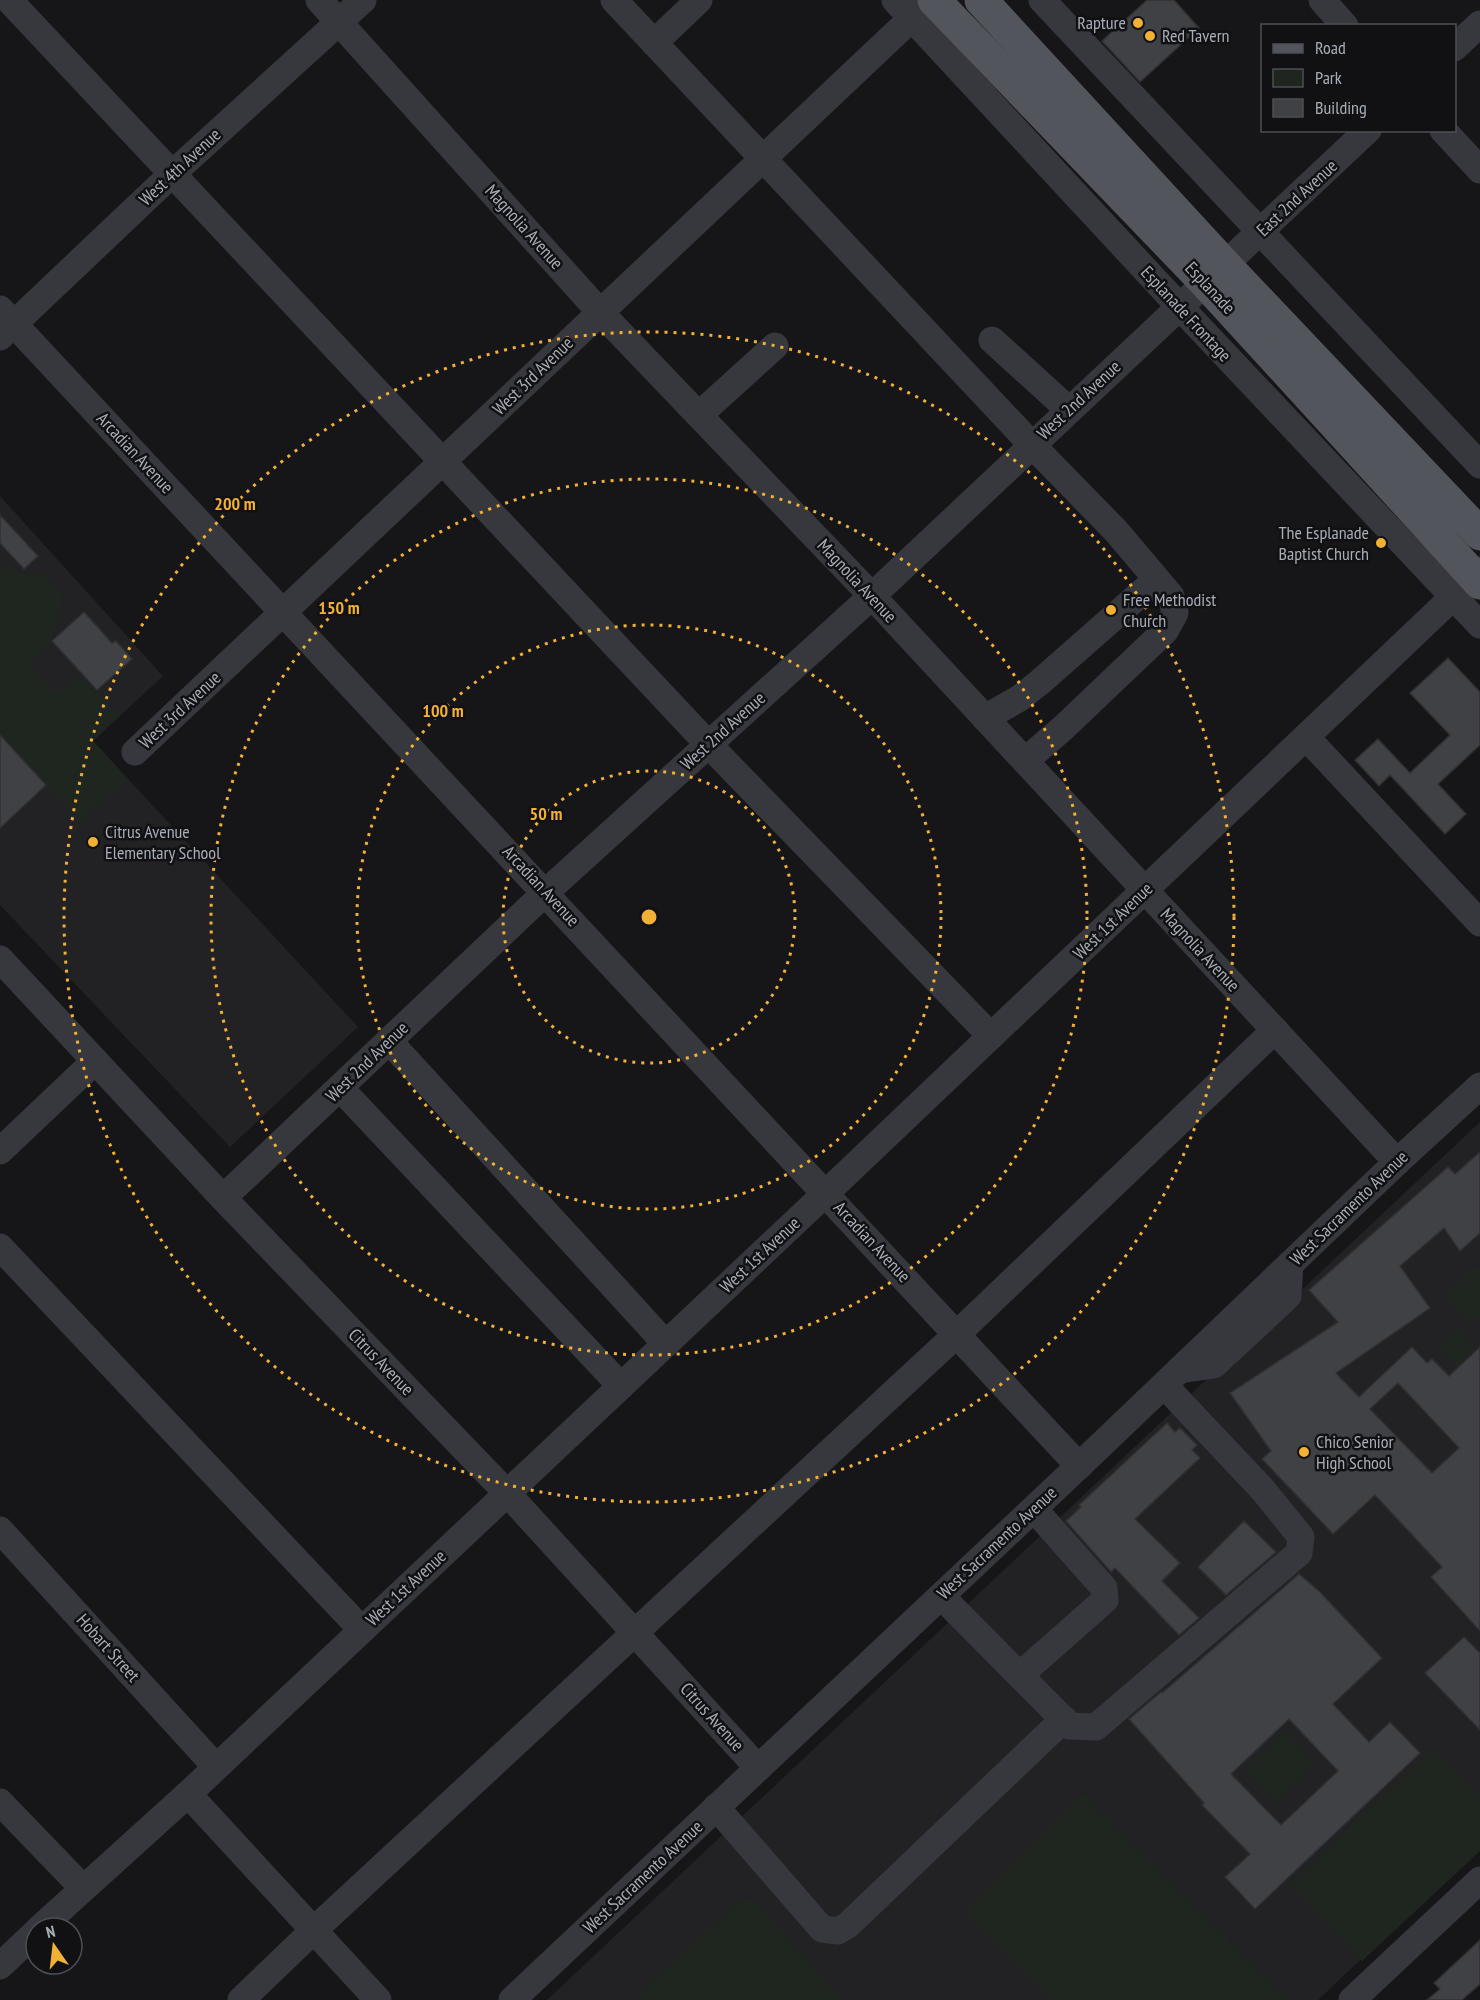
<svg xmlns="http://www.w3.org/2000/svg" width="1480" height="2000" viewBox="0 0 1480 2000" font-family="'PT Sans Narrow',sans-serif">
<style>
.built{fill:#222225}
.green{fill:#1e261f}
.building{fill:#404145;stroke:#303034;stroke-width:1.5;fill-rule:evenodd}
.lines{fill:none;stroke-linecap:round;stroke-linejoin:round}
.minor{stroke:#37383d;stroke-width:27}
.major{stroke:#53555c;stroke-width:33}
.ring{fill:none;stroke:#f2b134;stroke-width:3;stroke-dasharray:3 6}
.poi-dot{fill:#f2b134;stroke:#111113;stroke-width:2}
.labels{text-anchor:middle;stroke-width:5;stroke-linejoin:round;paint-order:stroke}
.poi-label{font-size:18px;fill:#a8adb8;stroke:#111113;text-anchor:start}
.street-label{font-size:18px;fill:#a8adb8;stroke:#111113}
.centre{fill:#f2b134;stroke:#111113;stroke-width:3}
.ring-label{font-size:18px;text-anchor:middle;font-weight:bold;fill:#f2b134;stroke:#111113;stroke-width:5;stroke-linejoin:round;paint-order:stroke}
</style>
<rect width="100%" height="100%" fill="#161618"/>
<g class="built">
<path d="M0 496 163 676 93 741 358 1027 230 1147 0 905Z"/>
<path d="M1480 1122V1846L1318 2000H547Z"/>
</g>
<g class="green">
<path d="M7 564C21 579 26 575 45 574L63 596 50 645 29 663 56 694 73 680 86 681 119 716 93 741 128 779 80 823 4 739 0 742V570Z"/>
<path d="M1475 1267 1478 1270 1480 1269V1317L1469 1322 1445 1296Z"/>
<path d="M1461 1325 1472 1352 1457 1367 1439 1347Z"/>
<path d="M1285 1731 1316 1764 1276 1802 1244 1769Z"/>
<path d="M1434 1749 1480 1797V1851L1362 1961 1290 1884Z"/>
<path d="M1084 1794 1287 2000H1051L964 1912Z"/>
<path d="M741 1900 755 1901 842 2000H641L637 1995Z"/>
</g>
<g class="building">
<path d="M1147 0H1174L1199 28 1140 82 1102 41Z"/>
<path d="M0 515 38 556 24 569 0 543Z"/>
<path d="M84 612 112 643 116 641 132 659 97 690 52 641Z"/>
<path d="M1448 658 1480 692V745L1438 784 1466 814 1445 834 1390 775 1379 786 1355 760 1378 739 1410 773 1450 735 1410 693Z"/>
<path d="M0 735 46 785 0 828Z"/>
<path d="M1480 1152V1233L1460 1251 1444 1228 1400 1266 1430 1308 1336 1373 1359 1397 1412 1347 1427 1363 1432 1359 1449 1376 1480 1347V1631L1431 1577 1442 1567 1375 1495 1333 1534 1262 1459 1271 1451 1230 1393 1338 1322 1309 1290 1448 1167 1455 1174ZM1398 1383 1459 1448 1432 1473 1370 1409Z"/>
<path d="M1167 1423 1175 1432 1180 1428 1197 1445 1192 1450 1200 1458 1135 1519 1180 1563 1162 1581 1199 1618 1179 1635 1115 1568 1111 1572 1066 1521 1081 1507 1079 1505Z"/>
<path d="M1244 1521 1276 1552 1226 1595 1198 1567Z"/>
<path d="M1299 1574 1320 1592 1382 1658 1333 1704 1369 1742 1390 1722 1420 1753 1255 1909 1225 1877 1250 1854 1202 1805 1204 1803 1129 1719 1161 1692 1162 1693ZM1289 1719 1338 1771 1281 1825 1231 1774Z"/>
<path d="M1464 1637 1480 1653V1730L1425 1673Z"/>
<path d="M1480 1940V1984L1462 2000H1427L1440 1989 1434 1983Z"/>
</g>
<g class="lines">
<g class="minor">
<path d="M9 0 709 745 991 1036"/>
<path d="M319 0 600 312 872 596 1397 1162"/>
<path d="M614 0 1032 445 1116 531 1171 596 1175 613 1165 631 1063 728 1025 761"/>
<path d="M895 0 1179 306 1480 625"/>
<path d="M1042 0 1480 465"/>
<path d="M1322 0 1345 26"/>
<path d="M654 43 699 0"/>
<path d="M1454 48 1480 24"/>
<path d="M1443 130 1480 170"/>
<path d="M0 309 1079 1466"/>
<path d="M0 337 172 174 363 0"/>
<path d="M992 340 1069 410"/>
<path d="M699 415 775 346"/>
<path d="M985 718 1020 698 1040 682 1156 580"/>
<path d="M1306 737 1480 923"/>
<path d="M135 752 931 0"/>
<path d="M0 959 223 1198 507 1493 758 1768"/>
<path d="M389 1041 666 1344"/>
<path d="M340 1088 621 1386"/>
<path d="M0 1151 95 1061"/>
<path d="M223 1198 546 892 872 596 1368 130"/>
<path d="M0 1247 362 1630"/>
<path d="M1179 1370 1214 1365 1288 1296 1290 1264"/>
<path d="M0 1530 216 1767"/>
<path d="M941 1596 1070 1726 1096 1727 1299 1553 1301 1537 1263 1490 1164 1385"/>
<path d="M1020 1675 1105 1600 1104 1588 1034 1509"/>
<path d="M188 1794 378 2000"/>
<path d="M0 1802 83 1888"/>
<path d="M716 1807 822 1929 838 1931 848 1925 1064 1719"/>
<path d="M40 1928 188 1794 826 1193 1453 597 1480 570"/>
<path d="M0 1966 36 1932"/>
<path d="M241 2000 314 1930 957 1334 1275 1030"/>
<path d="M512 2000 1079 1466 1397 1162 1480 1086"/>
<path d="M1352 2000 1480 1880"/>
</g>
<g class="major">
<path d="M934 0 1205 282 1480 583"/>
<path d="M981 0 1224 264 1480 534"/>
</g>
</g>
<g class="ring">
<circle cx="649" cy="917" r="146"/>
<circle cx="649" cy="917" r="292"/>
<circle cx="649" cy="917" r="438"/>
<circle cx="649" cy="917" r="585"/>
</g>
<g class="poi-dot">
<circle cx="1138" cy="23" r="6"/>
<circle cx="1150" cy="36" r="6"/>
<circle cx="1381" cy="543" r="6"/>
<circle cx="1111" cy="610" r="6"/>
<circle cx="93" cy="842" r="6"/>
<circle cx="1304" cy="1452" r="6"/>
</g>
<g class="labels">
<g class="poi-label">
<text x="1126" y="29" text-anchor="end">Rapture</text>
<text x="1162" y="42">Red Tavern</text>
<text x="1369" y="539" text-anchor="end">The Esplanade<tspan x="1369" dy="21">Baptist Church</tspan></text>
<text x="1123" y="606">Free Methodist<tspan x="1123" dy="21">Church</tspan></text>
<text x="105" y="838">Citrus Avenue<tspan x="105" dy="21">Elementary School</tspan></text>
<text x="1316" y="1448">Chico Senior<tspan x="1316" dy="21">High School</tspan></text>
</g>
<g class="street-label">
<text transform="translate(180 167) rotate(-43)" y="6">West 4th Avenue</text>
<text transform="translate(1297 198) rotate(-43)" y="6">East 2nd Avenue</text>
<text transform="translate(524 227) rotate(48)" y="6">Magnolia Avenue</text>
<text transform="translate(1210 288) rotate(47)" y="6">Esplanade</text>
<text transform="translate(1186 314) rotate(47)" y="6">Esplanade Frontage</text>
<text transform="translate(533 376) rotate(-44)" y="6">West 3rd Avenue</text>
<text transform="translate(1079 400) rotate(-43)" y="6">West 2nd Avenue</text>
<text transform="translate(135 453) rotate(47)" y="6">Arcadian Avenue</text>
<text transform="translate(857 581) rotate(47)" y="6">Magnolia Avenue</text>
<text transform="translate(180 710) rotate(-43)" y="6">West 3rd Avenue</text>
<text transform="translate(723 731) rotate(-42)" y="6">West 2nd Avenue</text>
<text transform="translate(541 886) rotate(47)" y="6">Arcadian Avenue</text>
<text transform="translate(1113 921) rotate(-44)" y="6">West 1st Avenue</text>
<text transform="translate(1200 950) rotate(47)" y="6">Magnolia Avenue</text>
<text transform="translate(367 1062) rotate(-44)" y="6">West 2nd Avenue</text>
<text transform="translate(1349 1208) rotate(-44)" y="6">West Sacramento Avenue</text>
<text transform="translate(872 1242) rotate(47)" y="6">Arcadian Avenue</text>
<text transform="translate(760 1255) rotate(-43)" y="6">West 1st Avenue</text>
<text transform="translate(381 1362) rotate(46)" y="6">Citrus Avenue</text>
<text transform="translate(997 1543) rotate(-43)" y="6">West Sacramento Avenue</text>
<text transform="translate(406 1588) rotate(-43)" y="6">West 1st Avenue</text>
<text transform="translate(108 1648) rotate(48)" y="6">Hobart Street</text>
<text transform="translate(712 1717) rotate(48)" y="6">Citrus Avenue</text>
<text transform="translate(643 1877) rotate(-43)" y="6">West Sacramento Avenue</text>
</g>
</g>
<circle cx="649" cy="917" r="9" class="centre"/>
<g class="ring-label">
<text x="235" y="510">200 m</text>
<text x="339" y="614">150 m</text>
<text x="443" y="717">100 m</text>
<text x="546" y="820">50 m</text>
</g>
<rect x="1261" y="24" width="195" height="108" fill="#111113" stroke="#4d4f55" stroke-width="1.5"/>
<rect x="1273" y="44" width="30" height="9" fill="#53555c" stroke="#4d4f55" stroke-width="1.5"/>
<text x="1315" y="54" font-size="18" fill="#a8adb8">Road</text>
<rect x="1273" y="69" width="30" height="18" fill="#1e261f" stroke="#4d4f55" stroke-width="1.5"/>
<text x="1315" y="84" font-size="18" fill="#a8adb8">Park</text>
<rect x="1273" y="99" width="30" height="18" fill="#404145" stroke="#4d4f55" stroke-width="1.5"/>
<text x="1315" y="114" font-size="18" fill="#a8adb8">Building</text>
<g transform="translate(54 1946) rotate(346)"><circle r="28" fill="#111113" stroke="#4d4f55" stroke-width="1.5"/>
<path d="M0-4.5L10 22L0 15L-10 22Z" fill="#f2b134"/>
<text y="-9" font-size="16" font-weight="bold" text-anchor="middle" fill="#a8adb8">N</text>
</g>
</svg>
